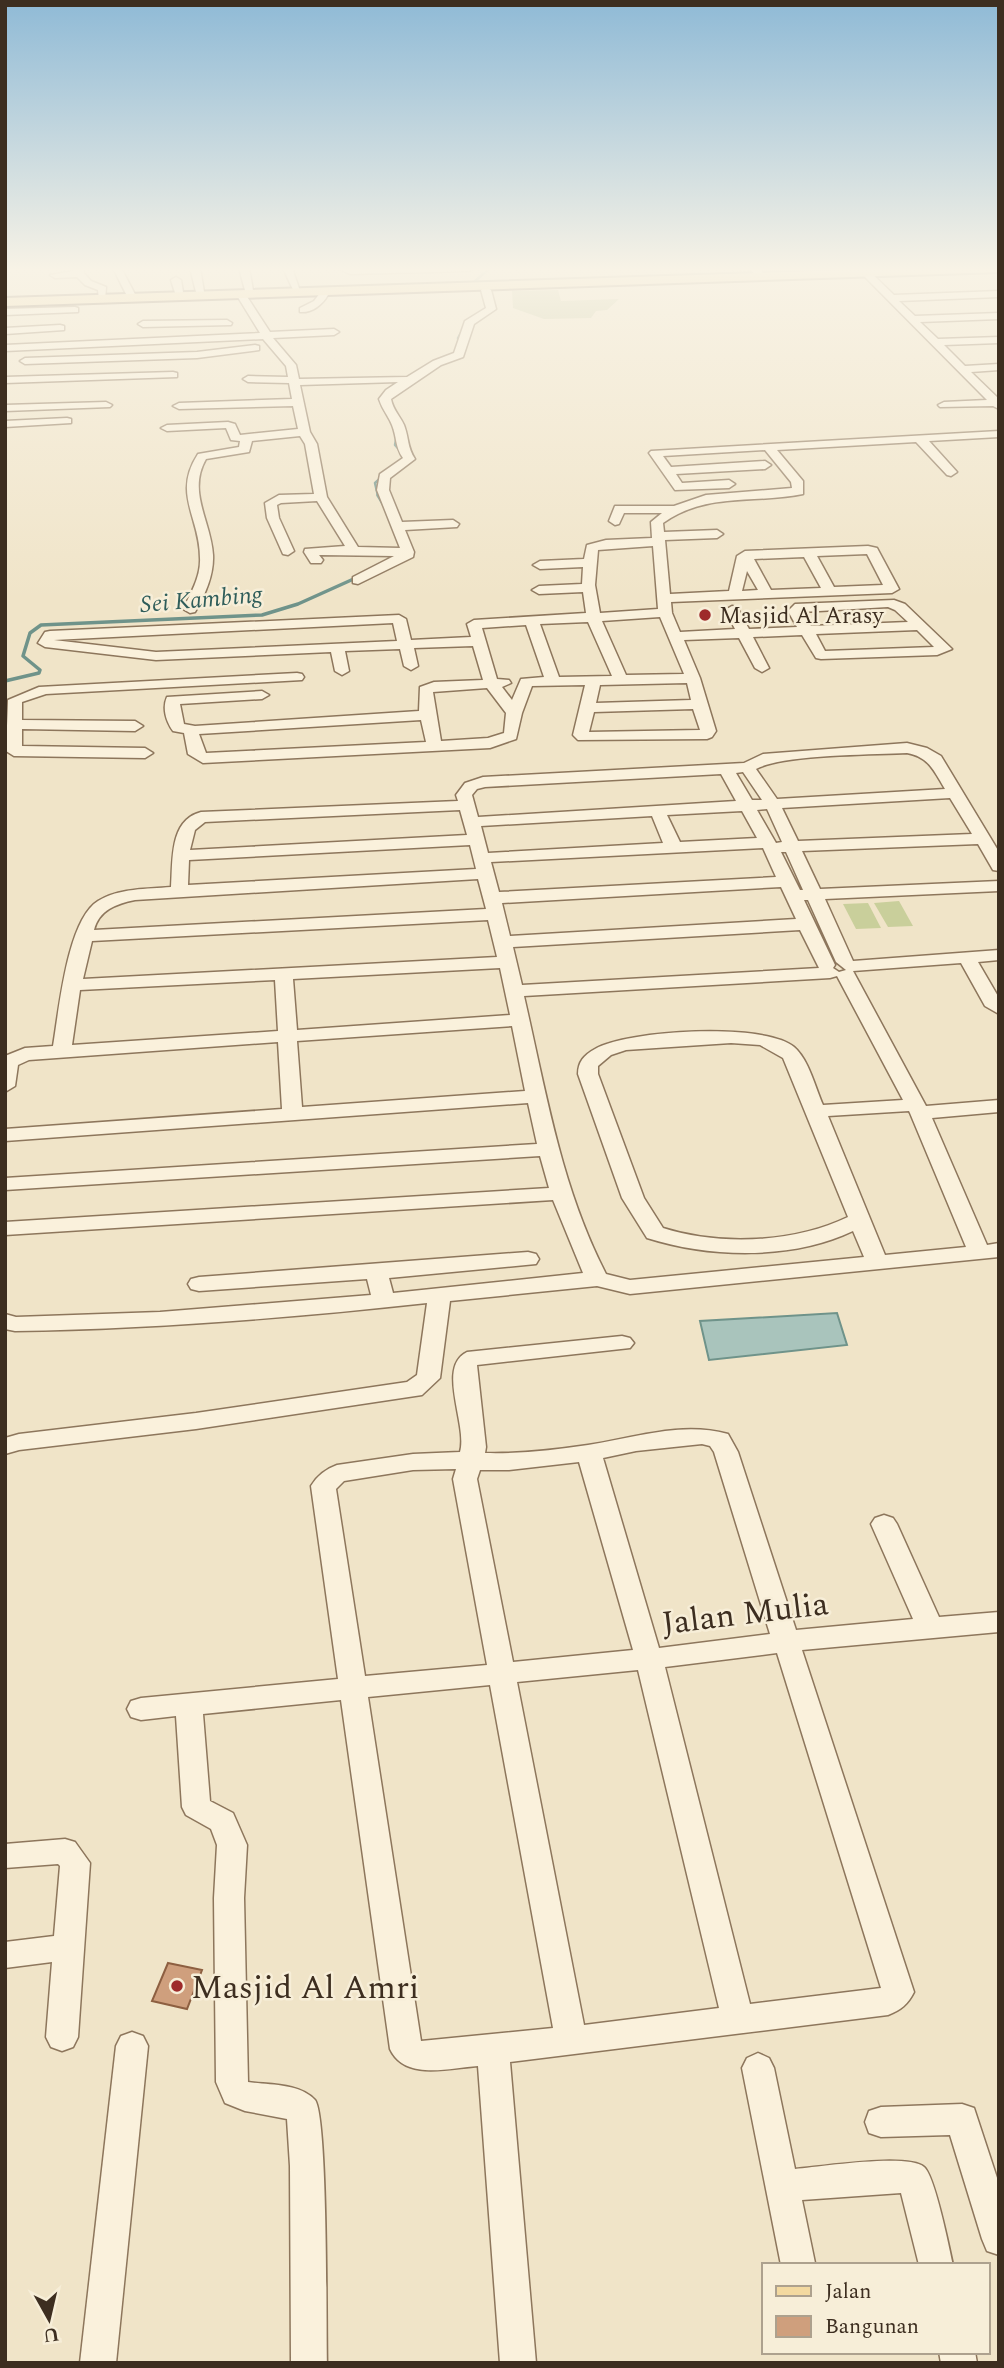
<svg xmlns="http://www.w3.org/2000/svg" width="1004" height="2368" viewBox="0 0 1004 2368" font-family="Spectral,serif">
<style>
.green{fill:#c9cf9b}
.cemetery{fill:#bfc49a}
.water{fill:#a9c4bc;stroke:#6f938a;stroke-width:2}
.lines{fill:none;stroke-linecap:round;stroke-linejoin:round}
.stream-far1{stroke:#6f938a;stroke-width:2.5}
.stream{stroke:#6f938a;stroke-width:3.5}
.building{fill:#cf9f7d;stroke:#8d5f41;stroke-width:2}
.minor-casing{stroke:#8d765c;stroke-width:3}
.major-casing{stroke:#5b4430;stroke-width:4}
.minor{fill:#faf1dc;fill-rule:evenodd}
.major{fill:#f3d9a0;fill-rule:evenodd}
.poi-dot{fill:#9e2a2b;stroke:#f7eed8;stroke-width:2.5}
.labels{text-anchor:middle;stroke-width:5;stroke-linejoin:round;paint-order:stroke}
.far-poi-label{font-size:23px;fill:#3d2e20;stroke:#f7eed8;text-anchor:start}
.far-water-label{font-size:24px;font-style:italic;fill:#2f5d5a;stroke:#f7eed8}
.near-street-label{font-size:33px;fill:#3d2e20;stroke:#f7eed8}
.near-poi-label{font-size:33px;fill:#3d2e20;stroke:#f7eed8;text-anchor:start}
</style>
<rect width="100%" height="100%" fill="#f0e4c8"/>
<g class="green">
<path d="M899 901 913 926 888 927 874 903Z"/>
<path d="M868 903 881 928 856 929 843 904Z"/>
</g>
<path class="cemetery" d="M558 290 561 301 619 299 607 310 596 311 591 318 544 319 513 308 512 291Z"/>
<path class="water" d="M837 1313 847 1345 709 1360 700 1321Z"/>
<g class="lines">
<g class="stream-far1">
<path d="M474 282 490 268"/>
<path d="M459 347 458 338 466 324"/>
<path d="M383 408 394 425"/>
<path d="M397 434 395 445 404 455"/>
<path d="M378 496 375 483 384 475"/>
</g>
<g class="stream">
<path d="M378 495 385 507"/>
<path d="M5 681 39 673 40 670 23 656 30 633 41 625 262 615 298 604 358 577"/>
</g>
</g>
<path class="building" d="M168 1963 202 1970 187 2009 152 2001Z"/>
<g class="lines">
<defs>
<g id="minor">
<path d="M75 268H83L84 273 91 281 106 287 105 301H99L98 290 85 285 77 277 55 278 50 275 74 271Z"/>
<path d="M113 268H121L137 298 135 300H129Z"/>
<path d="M190 268H200L205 298 197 296Z"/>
<path d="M239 268H249L254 296 246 294Z"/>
<path d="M283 268H292L301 294H295Z"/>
<path d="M337 268H474L469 271 350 274Z"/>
<path d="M749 268H759L767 277 759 279Z"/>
<path d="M862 270H868L894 295 999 291V297L899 301 915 316 999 313V319L920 322 938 339 999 337V343L944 345 965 366 999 364V370L971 372 999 399V409L993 406 940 407 938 405 944 402 987 400 862 274Z"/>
<path d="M176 277 181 280 184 298 176 296 171 280Z"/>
<path d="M486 287 491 290 496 309 474 324 463 357 441 365 391 399C393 410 400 416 404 425 409 438 407 447 415 459L390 478 389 490 402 522 453 520 459 524 457 527 405 530 414 552 413 557 358 584 353 583V577L394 556 322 555H319L323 560 321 563H311L304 552 305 549 345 546 317 501 281 503 277 505 279 518 294 551 288 555 283 554 267 518 265 503 279 495 314 494 305 444 300 436 252 441 249 452 206 459C187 492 211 521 213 555 214 575 205 595 195 612L190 613 183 609C191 593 201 576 200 558 200 517 172 494 198 454L239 447 240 441 231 440 226 428 167 431 161 428 167 425 228 422 235 424 240 435 298 429 293 406 179 409 173 406 179 403 292 399 289 383 248 382 243 379 248 376 288 377 286 366 263 339 5 351V345L260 333 236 294 241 291 244 292 270 332 334 329 339 332 334 335 273 338 296 365 299 379 407 377 433 361 454 353 465 321 486 308 481 290ZM398 382 386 390 379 399C383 411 388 415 392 425 397 437 395 447 403 458L380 474 377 490 400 548 358 547 327 497 317 444 310 432 300 385Z"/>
<path d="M320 293 328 295C322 305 312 313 300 312V308L314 301Z"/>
<path d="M75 307 78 308V312L5 315V309Z"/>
<path d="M227 320 232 323 231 325 143 327 138 324 143 321Z"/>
<path d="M60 325 64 326V330L5 334V328Z"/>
<path d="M255 345 259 346V350L197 358 25 364 20 361 25 358 197 352Z"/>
<path d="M173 372 177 373V377L5 383V377Z"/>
<path d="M106 402 112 405 110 407 5 411V405Z"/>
<path d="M67 418 71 419V423L5 427V421Z"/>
<path d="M999 431V437L929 441 957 472 951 476 947 475 916 442 777 450 803 481V494C755 504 706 492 663 523L664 532 717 530 723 534 717 538 665 540 670 594 729 591 737 556 745 551 868 546 877 548 899 589 892 593 671 602 672 613 680 632 735 629 725 610 732 606 737 607 749 629 797 627 788 611 795 604 894 600 905 604 952 649 937 655 821 659 816 658 802 635 753 637 769 668 762 672 755 668 739 638 684 640 700 678 716 731 712 737 707 739 578 740 573 735 585 685 532 686 522 713 516 739 490 748 203 763 188 754 184 733 173 731C166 721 162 708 167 697L262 691 269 695 262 699 180 704 184 724 195 726 419 711 420 687 434 682 483 680 473 646 414 648 418 666 411 670 404 666 400 649 345 651 349 671 342 675 335 671 331 652 156 660 45 647 38 643 45 632 50 631 399 615 406 619 411 640 471 637 467 624 474 620 586 613 583 592 539 594 532 590 539 586 582 584 583 567 540 569 533 565 540 561 584 559 587 545 606 540 652 538 651 522 662 513H624L619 524 615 525 609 521 615 506H674L706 495 792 488 791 482 765 450 663 456 671 467 765 461 771 465 765 469 676 474 682 483 729 480 735 484 729 488 675 490 649 453 651 451ZM653 546 658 609 600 613 595 585 598 550ZM867 554 883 585 834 587 817 556ZM804 557 821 588 771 590 754 559ZM747 571 758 590 742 591ZM888 607 895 610 908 622 811 626 802 612ZM660 617 684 674 626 675 602 621ZM588 622 612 676 559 677 540 624ZM393 623 397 641 156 652 54 640ZM526 625 544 677 521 679 512 700 502 687 511 683 509 680 497 679 482 628ZM917 630 934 647 825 651 816 634ZM687 683 691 700 596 703 600 685ZM487 688 506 713 504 733 488 738 441 741 433 692ZM693 709 700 730 589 732 594 712ZM421 720 426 742 206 753 199 734Z"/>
<path d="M297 673 302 674 304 677 302 680 46 694 22 702V720L135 721 143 726 135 731 22 729V746L145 748 153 753 145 758 14 756 6 751 8 700 39 687Z"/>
<path d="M907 743 927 748 941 756 999 852V871L993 870 978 844 802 851 820 889 999 881V891L825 899 853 961 999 950V960L978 962 999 998V1014L985 1006 961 963 853 971 926 1106 999 1100V1112L932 1118 987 1245 999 1243V1257L630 1294 597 1286 450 1301 440 1378 422 1395 196 1429 19 1450 5 1454V1438L19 1434 196 1413 407 1382 417 1375 427 1303C290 1318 153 1329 15 1331L5 1329V1314L16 1317 160 1312 371 1295 367 1279 199 1291 191 1289 188 1284 191 1279 199 1277 528 1252 536 1254 539 1259 536 1264 389 1278 393 1293 583 1273 553 1200 5 1235V1222L549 1188 540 1156 5 1190V1178L537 1144 528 1103 5 1141V1129L282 1109 278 1042 29 1060 18 1065 15 1086 5 1092V1056L25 1048 53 1046C59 1011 67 920 98 901 119 888 147 889 171 887 173 861 169 820 201 812L458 801 456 795 465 783 483 777 726 764 744 763 763 754ZM907 753C929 757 934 771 945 789L777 799 756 769C784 754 871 755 907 753ZM743 772 762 800H752L736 773ZM721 774 736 801 478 817 472 795 477 789 485 787ZM950 798 972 834 798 841 782 808ZM767 809 782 842 776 843 757 810ZM460 810 467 835 190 850 195 830 205 822ZM742 811 757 838 680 842 667 815ZM652 816 663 843 488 853 481 826ZM470 845 476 869 188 885 189 860ZM763 848 776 877 499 892 491 862ZM781 852H786L803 890H800ZM478 879 486 909 94 930C99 910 116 904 135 900ZM781 887 796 919 510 936 502 903ZM804 900H808L836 962 846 970 839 972 833 968 835 965ZM488 920 497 957 83 979 92 941ZM800 930 819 968 522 985 513 947ZM500 968 510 1015 297 1030 293 979ZM837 976 903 1100 823 1105C815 1087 809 1060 794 1047 765 1022 627 1030 595 1049 584 1055 578 1062 578 1074L622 1198 647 1238C710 1258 793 1260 853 1231L864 1257 630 1280 606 1274C561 1187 546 1092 524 996L830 978ZM275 980 278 1031 72 1045 80 990ZM512 1026 525 1091 302 1107 297 1041ZM731 1043 760 1045 783 1058 848 1217C794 1243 720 1246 663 1228L644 1198 598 1074V1066L611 1055 626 1050ZM909 1111 910 1113 966 1247 885 1255 828 1116Z"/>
<path d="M622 1336 630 1338 634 1343 630 1348 477 1365 486 1447 485 1453C519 1454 554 1450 588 1445 634 1438 681 1421 728 1434L738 1452 796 1630 913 1619 871 1524 875 1518 884 1515 893 1518 897 1524 939 1617 999 1612V1632L802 1650 914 1992C908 2004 901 2010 888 2015L510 2062 536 2363H500L478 2066C449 2068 405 2081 390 2049L341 1700 203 1714 210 1801 233 1813 247 1845 244 1898 248 2082C268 2085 300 2083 315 2100 328 2117 326 2327 327 2363H291L290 2166 287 2119 245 2111 225 2103 216 2082 214 1898 217 1845 211 1829 186 1815 182 1807 176 1716 141 1720 131 1717 127 1709 131 1701 141 1698 338 1679 311 1486C317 1476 326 1469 337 1465L413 1454 460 1452C468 1425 436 1367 467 1352ZM702 1444 710 1446 714 1452 770 1634 659 1648 603 1458 636 1451ZM579 1462 633 1650 513 1662 477 1479 480 1470H509ZM456 1469 453 1479 487 1665 365 1676 336 1489 344 1481 413 1470ZM777 1653 881 1988 750 2004 665 1667ZM638 1670 719 2008 584 2025 517 1682ZM490 1685 553 2028 421 2041 368 1697Z"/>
<path d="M65 1839 75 1842 90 1863 78 2037 73 2047 62 2051 51 2047 46 2037 52 1962 5 1968V1942L54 1936 60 1866 58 1864 5 1868V1844Z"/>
<path d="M132 2032 143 2036 148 2046 116 2363H80L116 2046 121 2036Z"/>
<path d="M758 2053 769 2058 774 2068 795 2169C819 2167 908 2153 924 2167 935 2176 949 2247 953 2265H919L901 2193 802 2200 815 2263 781 2265 742 2068 747 2058Z"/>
<path d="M962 2104 974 2108 999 2184V2255L987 2251 982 2239 950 2135 881 2137 869 2133 865 2122 869 2111 881 2107Z"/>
<path d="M939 2352H975L977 2363H941Z"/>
</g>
<path id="major" d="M908 268H999V272L5 306V298Z"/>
</defs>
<use href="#minor" class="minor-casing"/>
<use href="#major" class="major-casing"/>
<use href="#minor" class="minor"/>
<use href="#major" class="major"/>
</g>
<linearGradient id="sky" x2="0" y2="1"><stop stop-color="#8fbad6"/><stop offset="0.45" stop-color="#f8f3e6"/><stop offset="1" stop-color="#f8f3e6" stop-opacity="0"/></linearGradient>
<rect width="1004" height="599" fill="url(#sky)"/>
<g class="poi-dot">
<circle cx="705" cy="615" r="7"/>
<circle cx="177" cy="1986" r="7"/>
</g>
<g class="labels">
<g class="far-poi-label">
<text x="719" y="623">Masjid Al Arasy</text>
</g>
<g class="far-water-label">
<text transform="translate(201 599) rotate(-5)" y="8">Sei Kambing</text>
</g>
<g class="near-street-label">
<text transform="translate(745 1612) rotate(-7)" y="12">Jalan Mulia</text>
</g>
<g class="near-poi-label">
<text x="191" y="1998">Masjid Al Amri</text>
</g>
</g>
<rect width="1004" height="2368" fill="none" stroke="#3d2e20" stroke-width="14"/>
<rect x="762" y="2263" width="228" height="91" fill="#f7eed8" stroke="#ada18e" stroke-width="2"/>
<rect x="776" y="2286" width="35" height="10" fill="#f3d9a0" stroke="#ada18e" stroke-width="2"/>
<text x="825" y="2298" font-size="21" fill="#3d2e20">Jalan</text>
<rect x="776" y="2316" width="35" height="21" fill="#cf9f7d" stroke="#ada18e" stroke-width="2"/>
<text x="825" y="2333" font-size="21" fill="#3d2e20">Bangunan</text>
<g transform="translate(49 2319) rotate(172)" stroke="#f7eed8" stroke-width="5" paint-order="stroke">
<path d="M0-5L12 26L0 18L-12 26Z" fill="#3d2e20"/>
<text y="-10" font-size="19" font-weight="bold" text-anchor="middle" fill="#3d2e20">U</text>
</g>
</svg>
